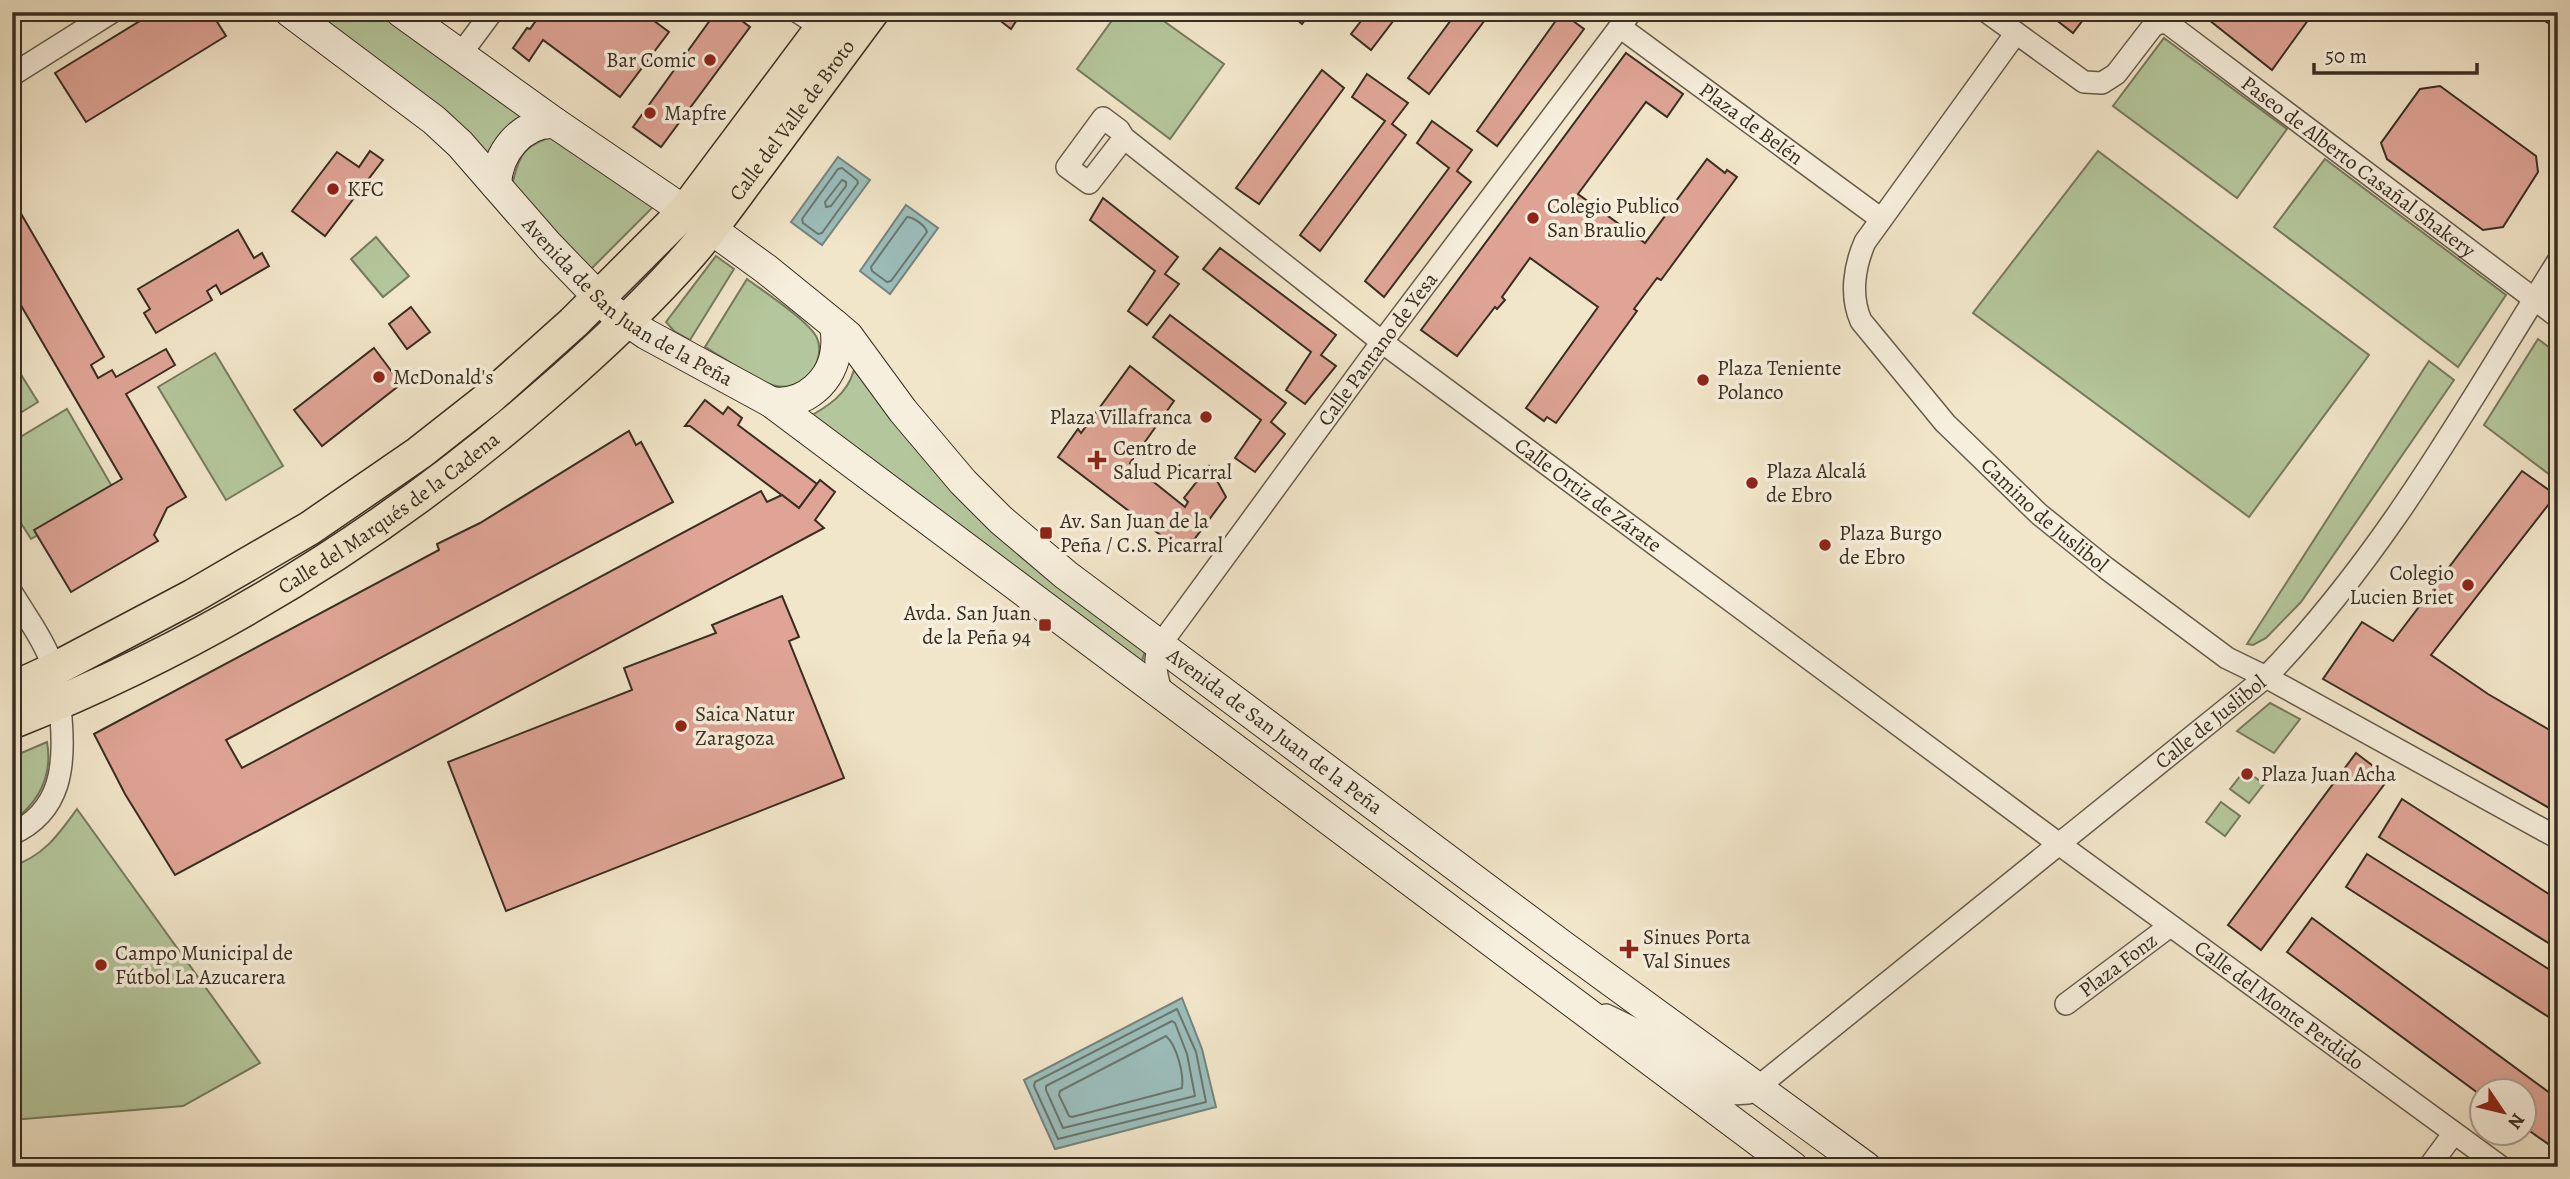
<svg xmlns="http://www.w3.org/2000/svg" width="2570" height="1179" viewBox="0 0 2570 1179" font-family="Alegreya,serif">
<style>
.green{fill:#b4c69b;stroke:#767a5e;stroke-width:2}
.water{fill:#9cbebc;stroke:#74847e;stroke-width:2}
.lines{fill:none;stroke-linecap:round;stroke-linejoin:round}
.shore{stroke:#6a766e;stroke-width:2}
.building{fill:#dfa496;stroke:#392e21;stroke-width:2}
.street-casing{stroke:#675c4b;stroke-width:24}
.secondary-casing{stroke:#392e21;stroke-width:32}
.primary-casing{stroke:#392e21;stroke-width:36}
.street{stroke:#f7efdd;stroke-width:21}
.secondary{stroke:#f7efdd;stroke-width:30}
.primary{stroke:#f2e6ca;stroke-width:33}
.poi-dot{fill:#8f2418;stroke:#f7efdd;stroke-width:2.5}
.labels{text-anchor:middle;stroke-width:7;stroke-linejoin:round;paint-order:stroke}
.poi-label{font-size:21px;fill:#392e21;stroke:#f7efdd;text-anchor:start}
.street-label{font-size:21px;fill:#392e21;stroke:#f7efdd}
</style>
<rect width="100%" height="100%" fill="#f2e6ca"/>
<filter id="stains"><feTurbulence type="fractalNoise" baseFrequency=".00286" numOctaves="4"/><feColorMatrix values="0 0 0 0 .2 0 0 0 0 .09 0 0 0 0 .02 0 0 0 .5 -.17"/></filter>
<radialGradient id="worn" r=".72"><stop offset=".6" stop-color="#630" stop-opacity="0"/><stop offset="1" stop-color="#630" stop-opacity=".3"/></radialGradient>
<g class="green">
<path d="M313 12H380L531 115 491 162Z"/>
<path d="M1118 12H1151L1224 64 1170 139 1077 69Z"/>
<path d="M2164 38 2287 129 2237 198 2113 106Z"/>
<path d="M557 135 656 204 589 271 512 186C519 152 525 145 557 135Z"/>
<path d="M2098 151 2369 355 2249 517 1973 313Z"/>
<path d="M2325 159 2506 295 2458 367 2274 227Z"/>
<path d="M376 237 409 276 383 297 351 259Z"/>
<path d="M716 256 734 269 690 340 674 331 666 322Z"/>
<path d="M747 279C763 291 809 321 817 338 822 349 818 365 810 374 802 383 788 389 776 386 757 382 723 357 705 347Z"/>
<path d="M2538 339 2558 354V481L2484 425Z"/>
<path d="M215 353 283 466 226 500 158 387Z"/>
<path d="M12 360 38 402 12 418Z"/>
<path d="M2429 361 2454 380 2301 602 2266 638 2253 645 2247 644Z"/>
<path d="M854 370 909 436 1146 648 1139 671 805 419C827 407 847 395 854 370Z"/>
<path d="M67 409 114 490 31 539 12 509V442Z"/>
<path d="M2270 703 2300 719 2274 753 2237 731Z"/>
<path d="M47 742C53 776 39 802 12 822V757Z"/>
<path d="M2245 770 2264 784 2249 803 2230 789Z"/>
<path d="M2221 802 2240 816 2225 836 2206 822Z"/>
<path d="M77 809 260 1063 183 1106 12 1120V866C43 857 59 834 77 809Z"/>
</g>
<g class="water">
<path d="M838 157 870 180 822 245 791 222Z"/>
<path d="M906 205 938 228 890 294 860 271Z"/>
<path d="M1182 998 1202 1049 1216 1107 1055 1149 1024 1080Z"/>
</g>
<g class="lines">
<g class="shore">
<path d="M842 168 857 180 858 183 822 233 818 234 803 223 802 219 838 169Z"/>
<path d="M842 180 846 182V186L831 206 826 207 825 202Z"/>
<path d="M907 217C913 217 925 225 927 232L891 281 887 282 872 271 871 267Z"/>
<path d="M1177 1009 1196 1052 1206 1102 1058 1139 1034 1086 1035 1082Z"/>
<path d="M1172 1021 1175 1023 1187 1054 1195 1096 1063 1128 1046 1090V1086Z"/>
<path d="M1166 1036C1177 1046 1184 1074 1182 1088L1072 1117 1069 1116 1059 1095 1060 1091Z"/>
</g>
</g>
<g class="building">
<path d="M161 12H173L175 16 181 12H192L197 20 211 12 226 36 86 122 55 73 140 21Z"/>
<path d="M542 12H642L669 32 620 97 543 40 529 61 513 48 527 28 530 29Z"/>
<path d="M716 12H730L750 27 661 147 633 127Z"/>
<path d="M989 12H1022L1011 29Z"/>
<path d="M1288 12H1311L1302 24Z"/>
<path d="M1368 12H1400L1371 50 1351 34Z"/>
<path d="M1457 12H1491L1429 94 1408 78Z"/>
<path d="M1548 12H1568L1565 15 1584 29 1497 146 1477 131 1557 19Z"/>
<path d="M2046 12H2089L2073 33Z"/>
<path d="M2199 12H2314L2272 70Z"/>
<path d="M2530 12H2558V29Z"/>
<path d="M1626 53 1683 94 1667 117 1646 102 1578 194 1645 243 1707 159 1725 173 1727 170 1737 177 1661 280 1657 278 1634 309 1637 311 1556 423 1547 417 1544 421 1526 408 1598 307 1530 258 1502 297 1505 300 1497 309 1495 307 1457 356 1421 330Z"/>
<path d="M1322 70 1344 88 1259 204 1236 188Z"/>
<path d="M1367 74 1408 103 1392 124 1406 135 1320 251 1300 235 1385 121 1352 97Z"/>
<path d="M2440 86 2536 156 2538 172 2503 227 2483 230 2387 159 2381 143 2420 89Z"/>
<path d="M1432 121 1472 150 1457 171 1471 182 1384 297 1365 281 1449 168 1417 143Z"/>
<path d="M370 151 383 160 325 236 292 211 337 152 359 167Z"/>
<path d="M12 198 104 357 91 365 98 378 112 370 116 377 166 349 175 365 126 394 186 497 167 508 154 535 158 541 71 592 34 530 122 479 12 290Z"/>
<path d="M1103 198 1178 257 1165 274 1179 284 1147 325 1128 311 1155 271 1090 220Z"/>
<path d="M238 230 254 258 262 253 269 266 221 294 216 285 207 291 212 300 156 333 144 313 150 309 138 289Z"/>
<path d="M1220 248 1336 335 1321 355 1336 366 1305 404 1286 390 1311 352 1203 269Z"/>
<path d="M411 307 430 332 407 349 389 324Z"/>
<path d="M1170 315 1286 403 1271 422 1285 434 1255 472 1235 458 1261 420 1153 337Z"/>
<path d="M374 348 401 384 322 446 294 410Z"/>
<path d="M1130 366 1174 401 1130 463 1185 507 1188 502 1184 498 1209 466 1226 497 1184 553 1058 457 1078 429 1081 433Z"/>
<path d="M705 400 723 414 728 407 742 418 738 425 817 484 799 508 690 426H685Z"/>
<path d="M629 431 636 445 641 442 673 502 226 740 242 768 761 491 767 502 782 495 799 508 820 480 835 492 815 520 824 528 175 875 125 794 94 734 439 550 437 544 480 523Z"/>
<path d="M2522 471 2556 495 2431 655 2488 694 2558 735V813L2323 679 2362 622 2393 641Z"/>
<path d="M782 596 799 637 789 641 844 778 506 911 448 762 632 690 624 668 716 633 712 625Z"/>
<path d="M2356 753 2389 778 2261 950 2228 925Z"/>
<path d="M2402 799 2558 900V949L2379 837Z"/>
<path d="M2367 854 2558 975V1023L2346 887Z"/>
<path d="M2312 918 2558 1099V1151L2524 1127V1092H2482V1096L2287 952Z"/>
</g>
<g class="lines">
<defs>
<g id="street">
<path d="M798 12 822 28"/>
<path id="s1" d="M1987 12 2084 82 2102 83 2116 74 2153 26 2162 22 2169 24 2558 317"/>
<path id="s2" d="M1620 27 1881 219"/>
<path id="s3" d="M2016 33 1865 242C1854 267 1850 296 1861 321L1945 423 2039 514 2106 568 2227 658 2266 677 2558 838"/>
<path d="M460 55 492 12"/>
<path d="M12 75 112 12"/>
<path id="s4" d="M1124 138 1089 183 1067 167 1103 118 1119 130 1124 138 1382 342 2059 844 2501 1167"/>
<path d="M12 593C24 613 39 633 48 654 57 674 60 697 61 718 65 765 62 811 12 834"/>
<path id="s5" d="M1163 696C1157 679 1152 661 1160 645L1382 342 1631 12"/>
<path id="s6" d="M2066 1004 2170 926"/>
<path id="s7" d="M1606 1015 1633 1028 1732 1094 1748 1093 1758 1087 2266 677C2385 555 2468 404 2558 261"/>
<path d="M2429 1167 2454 1133"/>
</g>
<g id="secondary">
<path id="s8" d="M290 12 434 120 460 144 549 246 611 310 646 334 771 402 1793 1167"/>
<path id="s9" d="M401 12 555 123 711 229 766 269 835 325 848 336 903 411 963 482 1001 520 1066 575 1563 946 1866 1167"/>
<path d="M496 185C497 154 521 121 555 123"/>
<path d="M771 402C804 407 834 380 836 347 837 340 836 332 835 325"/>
</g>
<g id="primary">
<path d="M12 689 53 670 193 596 310 528 419 453 489 398 573 323 685 211 834 12"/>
<path id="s10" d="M12 722C207 644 386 534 544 396 595 352 646 305 691 253 715 225 737 193 760 163 797 113 835 62 872 12"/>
</g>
</defs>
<use href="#street" class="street-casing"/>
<use href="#secondary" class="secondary-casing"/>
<use href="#primary" class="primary-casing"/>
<use href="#street" class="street"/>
<use href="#secondary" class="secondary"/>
<use href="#primary" class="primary"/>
</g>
<g class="poi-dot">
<circle cx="710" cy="60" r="7"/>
<circle cx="650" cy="113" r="7"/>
<circle cx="333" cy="189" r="7"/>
<circle cx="1533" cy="218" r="7"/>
<circle cx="379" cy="377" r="7"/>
<circle cx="1703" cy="380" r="7"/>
<circle cx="1206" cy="417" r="7"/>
<path d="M1093.5 449.5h7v7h7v7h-7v7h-7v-7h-7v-7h7z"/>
<circle cx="1752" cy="483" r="7"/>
<rect x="1039" y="526" width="14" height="14" rx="3.5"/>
<circle cx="1825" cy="545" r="7"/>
<circle cx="2468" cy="585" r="7"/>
<rect x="1038" y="618" width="14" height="14" rx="3.5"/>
<circle cx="681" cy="726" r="7"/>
<circle cx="2247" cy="774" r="7"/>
<path d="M1625.5 938.5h7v7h7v7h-7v7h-7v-7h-7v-7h7z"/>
<circle cx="101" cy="965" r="7"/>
</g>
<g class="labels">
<g class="poi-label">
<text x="696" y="67" text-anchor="end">Bar Comic</text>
<text x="664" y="120">Mapfre</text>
<text x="347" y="196">KFC</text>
<text x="1547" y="213">Colegio Publico<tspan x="1547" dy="24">San Braulio</tspan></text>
<text x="1717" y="375">Plaza Teniente<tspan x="1717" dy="24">Polanco</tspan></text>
<text x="393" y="384">McDonald's</text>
<text x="1192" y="424" text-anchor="end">Plaza Villafranca</text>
<text x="1113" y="455">Centro de<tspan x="1113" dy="24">Salud Picarral</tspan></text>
<text x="1766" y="478">Plaza Alcalá<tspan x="1766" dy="24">de Ebro</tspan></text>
<text x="1060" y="528">Av. San Juan de la<tspan x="1060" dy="24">Peña / C.S. Picarral</tspan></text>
<text x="1839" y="540">Plaza Burgo<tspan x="1839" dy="24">de Ebro</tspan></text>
<text x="2454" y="580" text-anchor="end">Colegio<tspan x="2454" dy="24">Lucien Briet</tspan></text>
<text x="1031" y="620" text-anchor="end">Avda. San Juan<tspan x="1031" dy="24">de la Peña 94</tspan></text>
<text x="695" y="721">Saica Natur<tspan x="695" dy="24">Zaragoza</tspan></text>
<text x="2261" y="781">Plaza Juan Acha</text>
<text x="1643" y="944">Sinues Porta<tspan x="1643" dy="24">Val Sinues</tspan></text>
<text x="115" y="960">Campo Municipal de<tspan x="115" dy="24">Fútbol La Azucarera</tspan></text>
</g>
<g class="street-label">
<text dy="7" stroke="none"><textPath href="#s10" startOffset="999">Calle del Valle de Broto</textPath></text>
<text dy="7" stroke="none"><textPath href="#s2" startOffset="163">Plaza de Belén</textPath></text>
<text dy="7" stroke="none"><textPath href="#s1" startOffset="469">Paseo de Alberto Casañal Shakery</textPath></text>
<text dy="7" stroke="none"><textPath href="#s8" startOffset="448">Avenida de San Juan de la Peña</textPath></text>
<text dy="7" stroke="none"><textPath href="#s5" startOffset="420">Calle Pantano de Yesa</textPath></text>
<text dy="7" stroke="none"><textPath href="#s4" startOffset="760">Calle Ortiz de Zárate</textPath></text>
<text dy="7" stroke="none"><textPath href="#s10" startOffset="432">Calle del Marqués de la Cadena</textPath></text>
<text dy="7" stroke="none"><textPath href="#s3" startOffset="607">Camino de Juslibol</textPath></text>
<text dy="7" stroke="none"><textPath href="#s7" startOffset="758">Calle de Juslibol</textPath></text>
<text dy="7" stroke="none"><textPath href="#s9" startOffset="1138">Avenida de San Juan de la Peña</textPath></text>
<text dy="7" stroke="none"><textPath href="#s6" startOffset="65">Plaza Fonz</textPath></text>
<text dy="7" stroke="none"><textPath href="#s4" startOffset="1619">Calle del Monte Perdido</textPath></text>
</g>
</g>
<rect width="2570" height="1179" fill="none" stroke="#f2e6ca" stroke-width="42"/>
<rect x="14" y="14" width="2542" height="1151" fill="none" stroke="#392e21" stroke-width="3.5"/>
<rect x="21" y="21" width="2528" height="1137" fill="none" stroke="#392e21" stroke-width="2"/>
<g transform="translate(2503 1112) rotate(125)"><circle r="33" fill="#f7efdd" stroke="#aba292" stroke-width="2"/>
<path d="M0-5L12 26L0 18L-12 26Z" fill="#8f2418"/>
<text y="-10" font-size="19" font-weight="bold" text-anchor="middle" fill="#392e21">N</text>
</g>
<path d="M2314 63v10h163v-10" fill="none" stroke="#392e21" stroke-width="3.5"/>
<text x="2325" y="63" font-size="21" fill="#392e21" stroke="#f7efdd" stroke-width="5" paint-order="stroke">50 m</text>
<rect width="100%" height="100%" filter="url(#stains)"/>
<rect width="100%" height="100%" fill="url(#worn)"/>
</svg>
